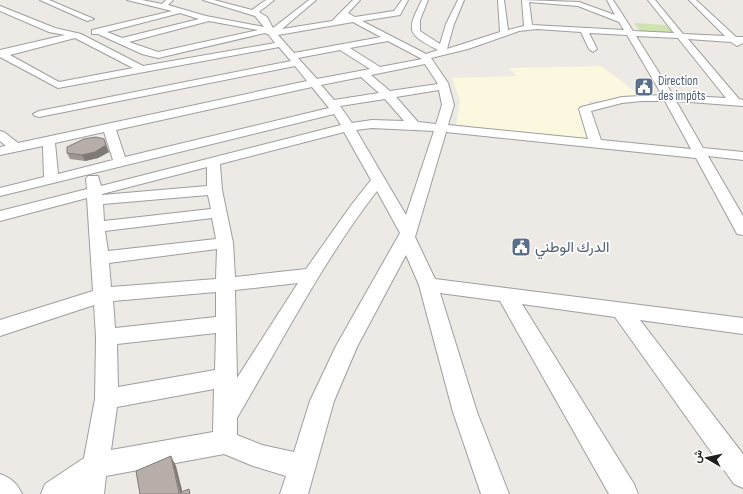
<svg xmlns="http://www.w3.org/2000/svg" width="743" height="494" viewBox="0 0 743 494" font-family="'Sofia Sans Condensed',Vazirmatn,sans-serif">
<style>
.education{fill:#fcf8df}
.grass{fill:#cee3af}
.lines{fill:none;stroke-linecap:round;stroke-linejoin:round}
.minor-casing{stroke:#9e9e9e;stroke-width:2}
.minor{fill:#fff;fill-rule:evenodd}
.wall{fill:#9d9692}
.shaded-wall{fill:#807a77}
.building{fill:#b7aeaa;stroke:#807a77}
.labels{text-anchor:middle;stroke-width:3.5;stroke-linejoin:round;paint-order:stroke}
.far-service-label{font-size:13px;fill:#4e5e75;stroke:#fff;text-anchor:start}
.service-label{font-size:15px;fill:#4e5e75;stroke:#fff;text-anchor:start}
</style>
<rect width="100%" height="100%" fill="#ede9e4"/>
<path class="education" d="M601 66 644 98 588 101 602 140 456 125 460 101 452 78 517 76 509 68Z"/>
<path class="grass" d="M634 23 666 25 673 33 640 31Z"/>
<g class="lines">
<defs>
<g id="minor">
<path d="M40 0H49L94 19 87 21Z"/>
<path d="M127 0H142L162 4 166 0H173L168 5 206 16 264 27 255 16 203 0H214L252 10 266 0H274L259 12 267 17 273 28 309 0H316L282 29 332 21 353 0H360L348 13 355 17 394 11 402 0H408L400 15 362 21 426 54 438 50C407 34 406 31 422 0H428L420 20V31L440 44 446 24 458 0H464L454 24 447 49 500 32 498 0H504L508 30 524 26 522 0 579 2 615 15 607 0H613L633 31 674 33 648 0H655L683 34 725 36 689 0H696L736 37H743V43L737 46 731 42 688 39 739 99 743 100V106L676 101 703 148 743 152V160L708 156 743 216V235L737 234 735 230 696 158 446 132 415 237 435 279 743 318V334L640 320 743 454V488L734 484 615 317 522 304 634 484 638 494H609L500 301 440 293 477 412 509 494H481L453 412 419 285 406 255 357 347 334 401 308 494H280L286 476 253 466 224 454 106 476 104 494H41L45 484 84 458 95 399 96 337 94 305 0 336V320L93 291 87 198 0 221V211L87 189 86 179 88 176H98L101 186 341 125 334 114 0 196V188L44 177 43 146 0 155V147L6 146 0 141V131L4 132 18 143 307 81 295 66 39 117 35 116 33 114 39 111 291 61 279 47 58 88 0 57V50L65 35 49 32 0 11V6L55 28 81 34 143 66 275 43 269 35 265 33 158 58 142 54 98 34H92V30L172 11ZM529 2 578 6 619 22 624 30 532 25ZM180 13 199 19 122 38 107 32ZM209 21 258 30 158 52 129 42ZM353 22 381 37 294 53 278 35ZM537 29 581 32 589 49 593 52 597 49 589 33 627 35 662 95 622 97 581 107 579 109 588 139 448 125 454 105 448 83 431 58 468 49 519 31ZM636 36 678 38 726 98 673 95ZM75 38 133 68 59 82 10 55ZM388 41 422 59 380 67 350 48ZM340 50 370 69 317 79 298 58ZM425 64 438 84 390 91 371 75ZM361 77 379 93 334 100 321 85ZM312 87 329 108 125 157 116 130ZM439 90 442 105 436 124 418 122 396 97ZM385 99 404 121 372 120 352 123 340 106ZM642 101H665L691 149 601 140 591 111 622 103ZM372 128 434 131 406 215 356 130ZM104 132 113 160 58 174 55 143ZM344 132 371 180 352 204 306 269 235 277 233 243 222 190 220 164ZM207 167V186L102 195V194ZM377 191 400 233 336 346 310 401 294 452 262 445 237 435V418C281 343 324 259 377 191ZM208 195 211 209 104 221 103 204ZM212 218 216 239 108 251 105 231ZM217 249 216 279 111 287 109 263ZM298 283 237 378 235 290ZM216 292V317L115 328 113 301ZM216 333 215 370 118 387 117 344ZM214 389 213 432 111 450 117 407Z"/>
<path d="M0 474C11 478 17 483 22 494H0Z"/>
</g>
</defs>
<use href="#minor" class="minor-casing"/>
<use href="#minor" class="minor"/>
</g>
<path class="wall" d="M109 152 98 158 85 161 70 159 67 153Z"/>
<g class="shaded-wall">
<path d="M104 139 109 152 98 158 85 161 82 155Z"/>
<path d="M171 456 176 466 183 494H180Z"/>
</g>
<g class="building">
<path d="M96 137 104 139 106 145 95 152 82 155 67 153V147L84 139Z"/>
<path d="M171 456 179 493 189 489 190 494H140L136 471Z"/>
</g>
<defs>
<symbol id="civic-square" viewBox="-11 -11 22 22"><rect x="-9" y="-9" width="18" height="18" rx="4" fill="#5c6f8a" stroke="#fff"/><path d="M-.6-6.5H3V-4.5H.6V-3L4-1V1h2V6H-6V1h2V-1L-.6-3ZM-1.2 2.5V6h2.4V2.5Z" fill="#fff"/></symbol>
</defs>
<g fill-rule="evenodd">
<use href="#civic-square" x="633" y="76" width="22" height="22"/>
<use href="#civic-square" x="510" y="236" width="22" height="22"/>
</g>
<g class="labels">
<g class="far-service-label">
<text x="658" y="85">Direction<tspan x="658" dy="15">des impôts</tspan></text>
</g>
<g class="service-label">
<text x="535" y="252">الدرك الوطني</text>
</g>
</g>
<g transform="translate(707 458) rotate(279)" stroke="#ffffff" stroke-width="3" paint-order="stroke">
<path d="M0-3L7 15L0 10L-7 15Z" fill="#1d1d1d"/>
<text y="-6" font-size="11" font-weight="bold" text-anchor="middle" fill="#1d1d1d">ش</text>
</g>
</svg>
